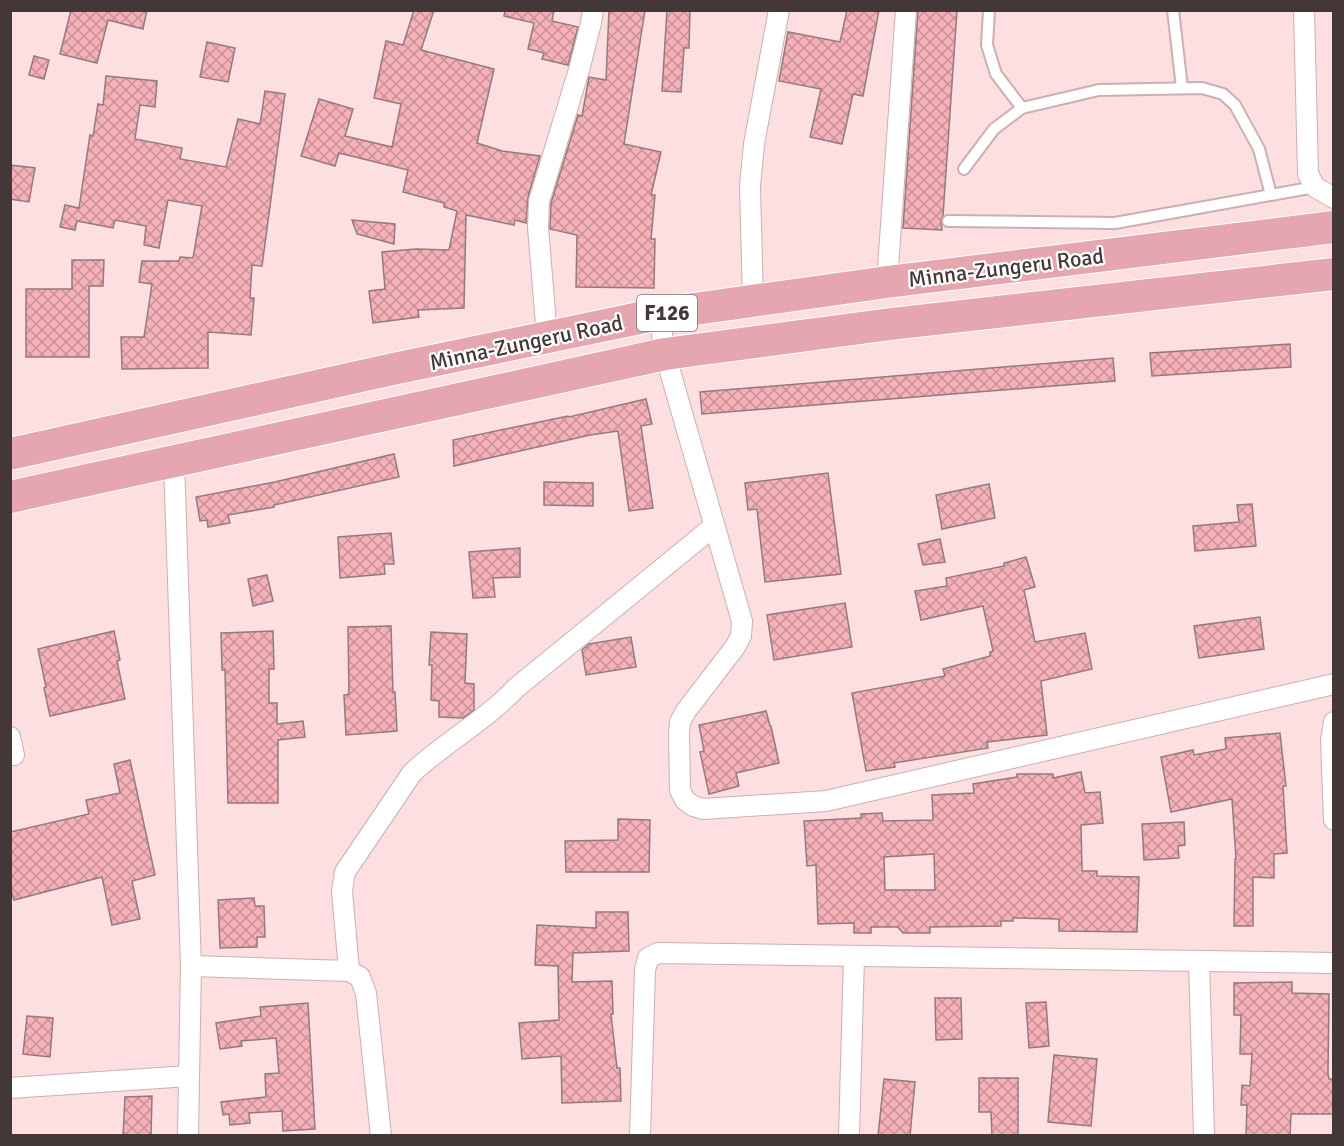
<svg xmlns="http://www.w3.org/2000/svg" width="1344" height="1146" viewBox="0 0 1344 1146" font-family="Signika,sans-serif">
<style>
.building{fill:url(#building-cross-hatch);stroke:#947a7d;stroke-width:1.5;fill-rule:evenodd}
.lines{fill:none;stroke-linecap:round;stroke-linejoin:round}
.lane-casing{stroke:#cbafb2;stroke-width:14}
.street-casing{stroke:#cbafb2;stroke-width:22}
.primary-casing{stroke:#fff;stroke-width:34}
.lane{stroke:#fff;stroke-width:10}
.street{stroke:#fff;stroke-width:20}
.primary{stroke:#e5a6b0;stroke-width:32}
.labels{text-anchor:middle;stroke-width:4.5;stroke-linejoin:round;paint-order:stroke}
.shield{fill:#fff;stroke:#7b7374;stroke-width:1.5}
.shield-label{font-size:21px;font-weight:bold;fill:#433738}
.street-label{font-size:22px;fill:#433738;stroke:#fff}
</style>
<defs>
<pattern id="building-cross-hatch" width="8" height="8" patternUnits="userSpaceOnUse" patternTransform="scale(1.5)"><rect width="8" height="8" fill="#f5b0b8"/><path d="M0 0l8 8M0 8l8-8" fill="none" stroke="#c89097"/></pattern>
</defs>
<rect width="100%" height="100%" fill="#fddfe2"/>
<g class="building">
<path d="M71 10H147L143 29 108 20 97 63 60 54Z"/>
<path d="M414 10H434L421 50 494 69 477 143 502 151 540 156 528 197 526 223 515 220 514 225 466 215 464 308 418 310 419 317 373 323 369 291 385 289 382 252 416 249 449 250 457 211 444 207V203L403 192 408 170 339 153 335 166 301 156 319 99 353 109 345 136 392 147 401 104 374 98 386 41 403 45Z"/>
<path d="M505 10H554L552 21 578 27 568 65 542 59 544 53 528 49 534 23 504 16Z"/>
<path d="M609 10H645L624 144 661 152 651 195H655L651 239H655L654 288 576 287 577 235 550 229 551 203 578 115 582 116 589 77 606 80Z"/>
<path d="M667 10H690L689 48H684L681 92 662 91Z"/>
<path d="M847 10H879L863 96 853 94 842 144 810 137 821 89 779 81 788 32 840 42Z"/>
<path d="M918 10H957L943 216 941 220 942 230 903 228Z"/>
<path d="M207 42 235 48 228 82 200 77Z"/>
<path d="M34 56 49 60 44 79 29 75Z"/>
<path d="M106 76 157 81 155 107 140 105 135 139 182 148 180 159 226 167 238 119 260 124 265 91 285 94 262 266 252 265 250 298H254L251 335 208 332V368L122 369 121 337H144L152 284 139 282 142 261H179L180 257 193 258 202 206 168 200 159 248 144 245 146 226 115 220 113 228 77 221 75 230 60 227 65 205 79 208 90 135 93 136 98 104 103 105Z"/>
<path d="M10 165 35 168 29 202 10 199Z"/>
<path d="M352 220 395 224 394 244 357 234Z"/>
<path d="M72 260H104L103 286H89V357H26V289H72Z"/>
<path d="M1290 344 1291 367 1152 376 1150 353Z"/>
<path d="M1113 358 1115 381 702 414 700 392Z"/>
<path d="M646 399 652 424 641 426 653 508 629 511 618 431 590 435 454 466 453 440 568 416 569 417Z"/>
<path d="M394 454 399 477 274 505V507L228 515 230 523 208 527 207 520 200 521 196 497 275 482Z"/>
<path d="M828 473 841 574 765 582 757 509 748 510 745 483Z"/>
<path d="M544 482 593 483V506L544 505Z"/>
<path d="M989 484 995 518 942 529 936 495Z"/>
<path d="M1252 504 1256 546 1195 551 1193 526 1239 522 1237 505Z"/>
<path d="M391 533 394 564H384L385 574 340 578 338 537Z"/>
<path d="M940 539 945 562 923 565 918 544Z"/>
<path d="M520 548V577L493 578 495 597 473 598 469 552Z"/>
<path d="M1026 557 1035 587 1024 590 1035 642 1085 633 1092 669 1041 681 1047 735 987 742 988 748 894 763 895 767 866 771 852 693 945 676 943 669 990 656V652L993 651 983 606 921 620 915 591 947 586 946 578 1004 566V563Z"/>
<path d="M267 575 273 601 253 606 248 579Z"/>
<path d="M845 603 852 647 774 660 767 615Z"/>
<path d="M1260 617 1264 649 1199 658 1194 626Z"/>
<path d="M391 626 393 692H395L397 731 346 735 344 695 349 694 348 627Z"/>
<path d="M114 631 120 660 117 661 125 699 50 716 44 688 46 687 38 649Z"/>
<path d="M273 631 274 669H269V703H277V724L303 721 305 737 278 740V803H228L225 670H222L221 633Z"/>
<path d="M431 632 467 634 465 683 474 684V710L463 718 439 717V701L431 700 432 665H429Z"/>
<path d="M631 637 636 667 586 675 582 650 589 644Z"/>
<path d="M766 711 770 726H771L779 763 736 773 739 786 709 794 700 752 704 751 699 725Z"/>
<path d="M1280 733 1286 786H1283L1287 853 1274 854V878L1253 877V926H1234L1235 859H1236L1232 799 1171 812 1161 757 1193 750 1194 755 1226 749 1225 738Z"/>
<path d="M130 760 155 875 132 881 140 919 112 925 102 877 14 900 10 887V832L89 814 86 800 120 793 114 764Z"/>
<path d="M1081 772 1085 793 1100 792 1103 823 1081 825 1082 871H1097V876L1139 877 1137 932 1059 931V919L1013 918V921H1001V926L930 927V933H903L898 927H871V933H854V923L818 924 816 865 807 866 804 821 861 818V814L882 813 883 821 933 820 932 795 974 793 973 784 1017 777V774H1053V778ZM934 854 935 890H885L884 857Z"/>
<path d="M618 819 650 820 649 872H566L565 841 618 840Z"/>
<path d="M1184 822 1185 845 1178 846 1179 858 1144 860 1142 824Z"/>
<path d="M254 898 255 906H264L265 937H257V947L220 948 218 900Z"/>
<path d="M596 912H628L629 951 573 953 572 982 612 981 613 1014H611L617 1068H620L621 1101 562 1103 561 1056 522 1059 519 1023 559 1020 558 966 535 965 537 925 596 928Z"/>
<path d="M1292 982V993L1329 994 1328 1073 1329 1079H1334V1114H1291L1290 1136H1246L1247 1105H1241L1242 1085 1250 1086 1252 1054H1240L1241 1015H1234V983Z"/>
<path d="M935 998H961L962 1039 936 1040Z"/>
<path d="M1046 1002 1049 1046 1029 1048 1026 1003Z"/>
<path d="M308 1003 315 1129 283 1131 282 1111 249 1113 250 1123 230 1125 229 1114 223 1115 221 1102 266 1097 265 1074 279 1073 276 1038 241 1041 242 1046 220 1049 216 1023 261 1016 260 1007Z"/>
<path d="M27 1016 53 1018 50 1057 23 1054Z"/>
<path d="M1054 1055 1097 1059 1091 1126 1048 1122Z"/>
<path d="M979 1078H1018V1136H992L991 1112H979Z"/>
<path d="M884 1079 915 1082 910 1136H878Z"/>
<path d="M152 1096 151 1136H123L125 1097Z"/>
</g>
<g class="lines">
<defs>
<g id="lane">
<path d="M989 10 987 45 996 74 1022 108"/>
<path d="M1173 10 1182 88"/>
<path d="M964 169 994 129 1022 108 1099 90 1202 88 1223 94 1235 105 1259 149 1271 195"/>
<path d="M948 221 1115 223 1315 187"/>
</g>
<g id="street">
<path d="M1304 10 1308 174 1315 187 1334 198"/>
<path d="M887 282 906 10"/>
<path d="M753 301 750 186 754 144 779 10"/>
<path d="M659 314 665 354 742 621 741 636 735 647 686 711 680 722 679 733 680 790 685 800 693 806 703 809 826 801 1334 684"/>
<path d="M547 337 538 227 539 201 579 70 591 23 593 10"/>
<path d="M174 462 191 966 188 1136"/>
<path d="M1334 722 1331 740 1334 820"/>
<path d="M10 737 14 755"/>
<path d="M1199 961 1204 1136"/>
<path d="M191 966 349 971 360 977 366 993 381 1136"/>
<path d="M349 971 342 891 345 872 412 773C445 742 485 721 516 688L713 527"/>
<path d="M10 1088 189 1076"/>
<path d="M640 1136 645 970 648 958 658 953 1334 963"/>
<path d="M849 1136 854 957"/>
</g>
<g id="primary">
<path d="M10 454 393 369 659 314 887 282 1334 227"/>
<path d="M10 497 665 354 891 324 1334 274"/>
</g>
</defs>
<use href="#lane" class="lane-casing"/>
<use href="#street" class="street-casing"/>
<use href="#primary" class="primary-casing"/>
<use href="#lane" class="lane"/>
<use href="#street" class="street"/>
<use href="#primary" class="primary"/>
</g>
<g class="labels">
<rect class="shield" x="637" y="295" width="60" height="36" rx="4.5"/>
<g class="shield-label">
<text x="667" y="320">F126</text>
</g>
<g class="street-label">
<text transform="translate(1006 267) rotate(-7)" y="8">Minna-Zungeru Road</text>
<text transform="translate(526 342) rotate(-12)" y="8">Minna-Zungeru Road</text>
</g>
</g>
<rect width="1344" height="1146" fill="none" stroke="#433738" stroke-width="24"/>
</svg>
